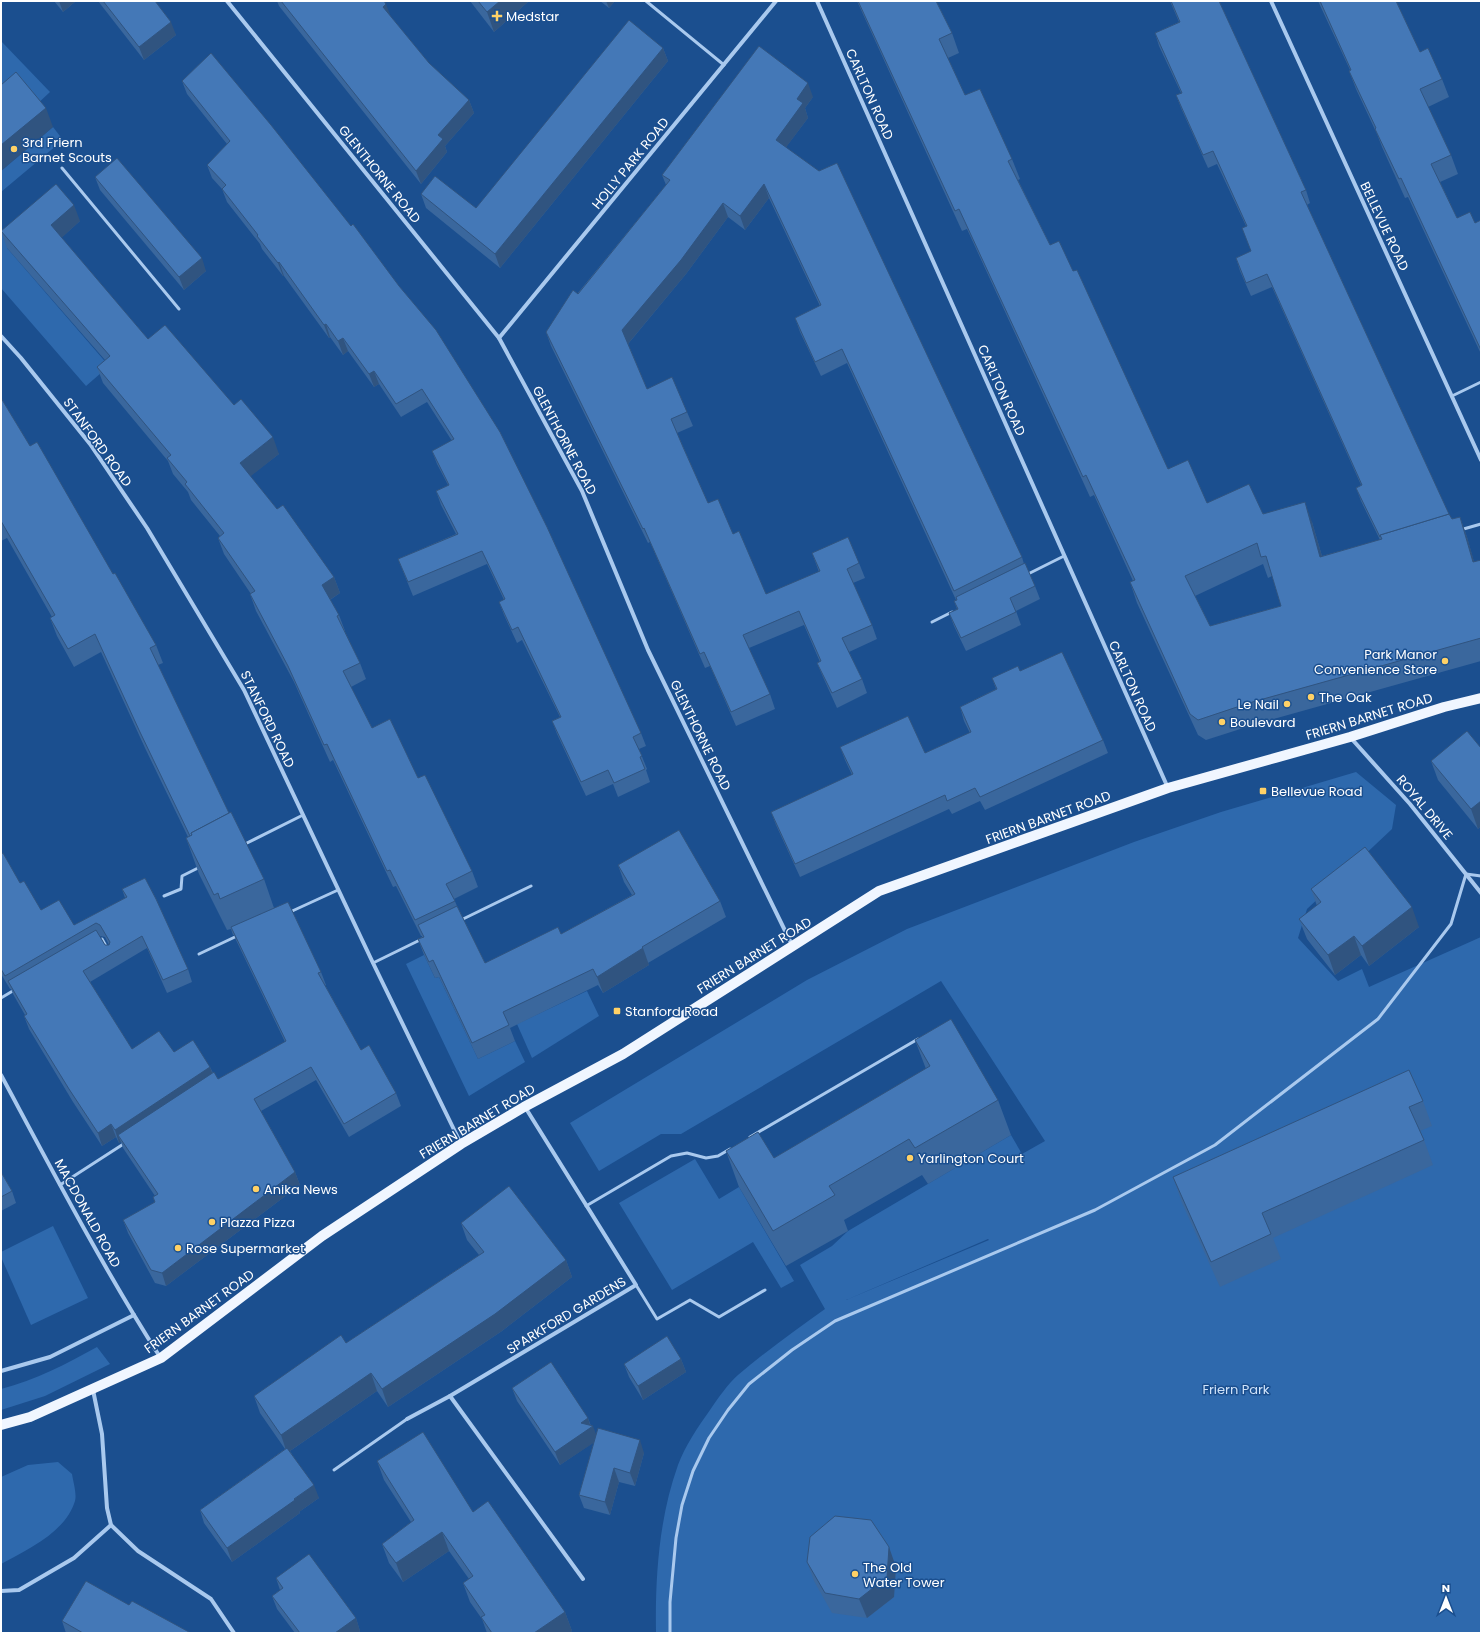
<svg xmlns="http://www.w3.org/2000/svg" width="1482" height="1634" viewBox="0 0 1482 1634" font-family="Poppins,sans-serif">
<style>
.green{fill:#2e69ad;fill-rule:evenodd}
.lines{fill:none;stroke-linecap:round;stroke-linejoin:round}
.service{stroke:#a9c9ee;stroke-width:3}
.minor{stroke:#a9c9ee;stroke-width:4}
.primary{stroke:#f0f6ff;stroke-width:10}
.wall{fill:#3a679d;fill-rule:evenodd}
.shaded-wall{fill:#305480}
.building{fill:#4478b7;stroke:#305480;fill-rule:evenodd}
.poi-dot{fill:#ffd166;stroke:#1b4f8f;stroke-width:1.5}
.labels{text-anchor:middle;stroke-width:3;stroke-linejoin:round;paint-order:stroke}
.poi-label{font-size:13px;fill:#fff;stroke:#1b4f8f;text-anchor:start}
.street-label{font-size:13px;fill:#fff;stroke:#1b4f8f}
.park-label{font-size:13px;fill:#cfe3fa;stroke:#1b4f8f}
</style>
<rect width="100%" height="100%" fill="#1b4f8f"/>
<g class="green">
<path d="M1 41 50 92 35 106 1 110Z"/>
<path d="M53 127 63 140 1 192V171Z"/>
<path d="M52 189 7 248 109 366 86 386 1 288V234Z"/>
<path d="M1356 772 1396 805 1392 829 1307 909 1298 938 1338 981 1362 969 1369 987 1481 937V1633H656C655 1577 659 1518 678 1465 685 1446 698 1427 710 1410 718 1398 728 1384 738 1375 766 1351 796 1330 825 1309L800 1265 832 1246 848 1231 1011 1135 1022 1154 1045 1141 941 981 681 1134H661L599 1171 570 1123 807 980 907 929 1134 842 1221 812ZM989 1240 846 1300 988 1239Z"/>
<path d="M424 955 435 978 439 977 478 1059 515 1041 525 1062 469 1096 406 964Z"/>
<path d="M587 991 599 1016 532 1058 517 1024Z"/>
<path d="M695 1159 719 1199 739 1187 794 1281 781 1288 753 1242 672 1290 619 1203Z"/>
<path d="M53 1226 88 1298 31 1325 1 1257V1252Z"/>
<path d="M97 1347 110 1364 45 1396 1 1410V1389C36 1380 66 1364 97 1347Z"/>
<path d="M58 1462 72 1474C73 1481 77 1494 75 1501 65 1533 28 1549 1 1564V1477L28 1465Z"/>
</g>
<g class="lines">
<g class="service">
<path d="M646 1 724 65"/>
<path d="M62 168 179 309"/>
<path d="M1452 396 1481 382"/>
<path d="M1460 530 1481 524"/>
<path d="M1026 575 1064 556"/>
<path d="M932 622 952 612"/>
<path d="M243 845 303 815"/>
<path d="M164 896 181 889 182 876 200 867"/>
<path d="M290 912 338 890"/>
<path d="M461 920 531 886"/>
<path d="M98 941 102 939 107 948"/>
<path d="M199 954 237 936"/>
<path d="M373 963 422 939"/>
<path d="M1 998 16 989"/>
<path d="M750 1137 918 1039"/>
<path d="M60 1185 125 1143"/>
<path d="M586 1206 671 1156 687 1153 706 1158 718 1156 730 1149"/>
<path d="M636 1285 657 1319 690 1300 719 1317 765 1290"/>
<path d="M334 1470 407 1419"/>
<path d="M670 1633V1602L676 1538 682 1505 693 1471 709 1438 728 1410 749 1384 792 1350 835 1321 1095 1210 1215 1145 1378 1019 1451 924 1466 874 1481 876"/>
</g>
<g class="minor">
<path d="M227 1 499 338 582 491 648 650 792 945"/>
<path d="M817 1 1168 788"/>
<path d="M1271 1 1481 460"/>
<path d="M1 336 21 358 90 444 147 528 244 690 373 963 461 1144"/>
<path d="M499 338 776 1"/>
<path d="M1350 737 1410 804 1481 893"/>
<path d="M1 1075C52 1170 102 1266 160 1357"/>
<path d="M525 1107 636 1285 450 1396 583 1579"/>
<path d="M1 1371 50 1357 134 1315"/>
<path d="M93 1390 102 1434 107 1508 111 1525 138 1551 211 1599 234 1633"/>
<path d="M407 1419 450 1396"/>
<path d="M1 1591 19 1590 74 1558 111 1525"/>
</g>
<path class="primary" d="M1 1425 30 1417 161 1358 322 1236 461 1144 524 1107 623 1054 879 891 1168 788 1350 737 1444 707 1481 698"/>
</g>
<g class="wall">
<path d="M54 1H76L63 12Z"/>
<path d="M98 1H155L176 35 144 60Z"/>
<path d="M277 1 391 17 429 63 469 100 474 113 445 146 447 152 421 184 279 6Z"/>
<path d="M470 1H529L494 32Z"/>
<path d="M600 1H615L609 8Z"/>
<path d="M857 1H936L952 33 959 53 948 58 965 95 1012 159 1020 179 1018 180 1050 245 1168 469 1207 503 1312 522 1322 556 1380 540 1361 501 1356 488 1361 485 1272 287 1251 296 1240 271 1236 258 1251 252 1246 226 1217 164 1208 168 1181 108 1176 95 1181 93 1159 46 1155 33 1179 22 1170 1H1219L1306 190 1310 203 1307 205 1449 514 1452 519 1460 517 1467 537 1474 562 1481 560V661L1256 724 1206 740 1198 735 1137 603 1130 582 1133 581 1094 495 1090 497 967 229 962 231ZM1263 564 1268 578 1272 576 1281 606 1210 626 1195 596Z"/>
<path d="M1318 1H1396L1420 52 1442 79 1449 97 1428 107 1451 155 1458 174 1440 182 1457 218 1475 223 1481 220V354L1408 197 1405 198 1382 147 1377 134 1356 89 1349 71 1350 70Z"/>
<path d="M663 48 668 61 500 268 426 208 421 194 476 208Z"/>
<path d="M211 53 641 733 646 746 639 749 647 769 646 770 650 782 618 797 613 784 586 796 557 734 552 721 560 717 522 640 517 643 504 615 499 602 504 600 487 564 413 596 398 559 456 534 441 505 436 491 448 485 437 464 432 451 452 441 427 402 401 417 379 384 374 387 348 351 343 355 330 337 329 338 284 276H283L262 249 260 244 227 202 222 189 212 178 207 165 227 144 187 94 182 81Z"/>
<path d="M813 97 805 108 808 118 786 147 1022 557 1024 564 1035 586 1040 599 1016 611 1021 625 966 651 954 626 949 613 957 609 954 601 956 600 847 363 821 376 800 332 795 318 820 306 769 198 745 230 728 217 686 274 628 344 647 389 687 412 693 426 677 433 708 503 733 534 766 594 819 572 812 553 859 563 865 578 853 583 872 625 877 639 849 652 862 679 867 693 837 708 823 677 817 663 820 662 804 625 749 648 770 694 775 709 736 726 710 666 705 668 650 542 648 543 551 346 546 332 666 185 662 175Z"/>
<path d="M95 177 206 271 184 290 100 190Z"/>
<path d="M80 221 61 238 148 339 234 405 279 454 250 476 277 509 334 577 340 593 330 600 339 615 345 631V632L360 663 366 679 351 687 372 728 418 778 472 871 478 887 454 899 457 906 485 963 561 934 632 895 624 882 618 865 720 901 726 917 648 963 649 965 603 993 598 985 510 1028 515 1041 478 1059 439 977 435 978 424 955 418 939 422 937V936H421L396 886 393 887 333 760 330 762 294 682 256 611 250 594H251L224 554 218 538 220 536 191 500 188 492 173 474 168 461 103 383 97 367 105 360 7 248 1 231Z"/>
<path d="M1 398 30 446 113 574 156 645 163 663 158 665 229 813 264 879 274 908 321 972 326 985H325L361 1050 396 1093 401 1106 349 1137 316 1080 261 1111 295 1172 300 1185 166 1286 155 1283 128 1233 123 1220 155 1203 153 1197 155 1196 123 1148 121 1142 119 1143 116 1137 102 1146 73 1102 29 1029 24 1016 25 1015 13 994 11 989H10L1 974V854L20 883 41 910 74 925 125 898 122 889 188 969 192 982 167 993 147 948 90 982 132 1049 174 1052 210 1067 213 1073 218 1079 285 1042 236 940 234 935H233L231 929 227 930 199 874 186 838 188 837 145 748 101 652 74 667 57 636 50 618 52 617 7 538 1 541ZM100 936 105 937 109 945H105Z"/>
<path d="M1020 671 1103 740 1108 753 985 810 980 801 952 814 949 809 800 877 776 825 771 812 852 775 845 760 840 747 925 753 970 733 964 721 960 707 996 689 992 678Z"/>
<path d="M1481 748V826L1478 829 1438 780 1431 761Z"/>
<path d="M1311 889 1419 927 1369 966 1361 955 1335 975 1307 939 1299 919 1317 906Z"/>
<path d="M915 1040 998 1100 1011 1135 928 1184 922 1175 844 1220 848 1231 786 1266 739 1187 726 1151 774 1158 926 1069Z"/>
<path d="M1423 1101 1432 1126 1420 1131 1424 1140 1433 1165 1273 1238 1281 1259 1220 1287 1182 1203 1173 1177Z"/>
<path d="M1 1172 12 1191 16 1203 1 1211Z"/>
<path d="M461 1223 566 1260 572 1277 502 1331 388 1407 377 1391 290 1451 319 1498 299 1512 300 1513 232 1562 204 1523 200 1510 285 1449 260 1413 254 1396 346 1343 479 1255 467 1240Z"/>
<path d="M681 1359 686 1372 643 1400 629 1377 624 1364Z"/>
<path d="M512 1388 588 1418 591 1426 596 1435 644 1453 635 1486 619 1482 610 1515 584 1508 579 1495 594 1442 560 1465 517 1401Z"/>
<path d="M377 1461 473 1512 565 1612 572 1631 569 1633H487L482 1619 470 1602 463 1583 469 1579 449 1551 403 1582 389 1563 382 1544 411 1522 384 1480Z"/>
<path d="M807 1562 896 1567 894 1597 867 1618 832 1613 814 1581Z"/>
<path d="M276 1578 356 1618 360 1631 358 1633H295L277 1609 272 1596 280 1590Z"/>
<path d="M129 1605 189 1633H66L62 1621Z"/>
</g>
<g class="shaded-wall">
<path d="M59 1H76L63 12Z"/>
<path d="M500 1H529L494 32 487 12Z"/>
<path d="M606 1H615L609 8Z"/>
<path d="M386 4 391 17 383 7Z"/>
<path d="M171 22 176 35 144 60 139 47Z"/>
<path d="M663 48 668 61 500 268 495 254Z"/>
<path d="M808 83 813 97 805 108 808 118 781 154 776 140 797 99Z"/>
<path d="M469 100 474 113 445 146 447 152 421 184 416 171 438 135Z"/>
<path d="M46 108 53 127 1 171V145Z"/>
<path d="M764 184 769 198 745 230 740 216Z"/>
<path d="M723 203 728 217 686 274 627 345 622 330Z"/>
<path d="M74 205 80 221 57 242 51 225Z"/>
<path d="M202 258 206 271 184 290 179 277Z"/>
<path d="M279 262 284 276H283L278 263Z"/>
<path d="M326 324 330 337 329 338 324 325Z"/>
<path d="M343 338 348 351 343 355 338 341Z"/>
<path d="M374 371 379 384 374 387 369 374Z"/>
<path d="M273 437 279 454 246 480 240 463Z"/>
<path d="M1305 502 1312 522 1328 577 1320 557Z"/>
<path d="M1460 517 1467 537 1480 582 1473 562Z"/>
<path d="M334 577 340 593 328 601 322 585Z"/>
<path d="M1481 801V826L1478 829 1471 809Z"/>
<path d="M1412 907 1419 927 1369 966 1362 946Z"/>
<path d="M1354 936 1361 955 1335 975 1328 955Z"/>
<path d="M643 948 649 965 603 993 597 977Z"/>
<path d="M210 1067 215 1080 118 1135 121 1142 119 1143 115 1130Z"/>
<path d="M111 1124 116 1137 102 1146 98 1133Z"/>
<path d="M295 1172 300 1185 166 1286 162 1273Z"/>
<path d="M566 1260 572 1277 502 1331 388 1407 382 1389Z"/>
<path d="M681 1359 686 1372 643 1400 638 1386Z"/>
<path d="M371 1373 377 1391 287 1453 281 1435Z"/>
<path d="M588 1418 591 1428 593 1426 598 1440 560 1465 555 1452 581 1423Z"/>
<path d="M640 1440 644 1453 635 1486 630 1473Z"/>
<path d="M614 1468 619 1482 610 1515 605 1502Z"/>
<path d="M314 1485 319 1498 299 1512 300 1513 232 1562 227 1548Z"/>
<path d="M442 1532 449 1551 403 1582 396 1563Z"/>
<path d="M889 1547 896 1567 894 1597 867 1618 859 1599Z"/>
<path d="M565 1612 572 1631 569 1633H534Z"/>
<path d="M356 1618 360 1631 358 1633H335Z"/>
</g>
<g class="building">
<path d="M103 1H155L171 22 139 47Z"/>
<path d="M281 1H384L386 4 383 7 429 63 469 100 438 135 443 139 416 171Z"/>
<path d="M478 1H500L487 12Z"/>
<path d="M858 1H936L952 33 939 39 965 95 980 89 1012 159 1008 161 1050 245 1059 241 1073 271 1077 270 1168 469 1188 460 1207 503 1249 484 1263 514 1305 502 1320 557 1382 539 1380 535 1449 514 1452 519 1460 517 1473 562 1481 560V638L1249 703 1198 720 1190 714 1130 582 1135 580 1086 475 1083 477 959 209 955 211ZM1257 543 1261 557 1266 556 1281 606 1210 626 1185 576Z"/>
<path d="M1171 1H1219L1306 190 1301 192 1449 514 1380 535V537L1356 488 1362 485 1267 274 1246 283 1236 258 1251 251 1242 228 1247 226 1213 151 1203 155 1176 95 1182 93 1155 33 1180 22Z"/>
<path d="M1320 1H1396L1420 52 1428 48 1442 79 1420 89 1451 155 1431 164 1457 218 1470 212 1475 223 1481 220V350L1401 178 1399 179 1375 129 1376 128 1349 71 1351 70Z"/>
<path d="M629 20 663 48 495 254 421 194 435 176 476 208Z"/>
<path d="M759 46 808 83 797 99 803 103 776 140 819 171 837 163 1022 557 954 591 842 349 815 362 804 338 795 318 821 305 764 184 740 216 723 203 681 260 622 330 647 389 672 377 687 412 671 419 683 447 708 503 718 499 733 534 739 531 766 594 820 571 812 553 848 537 859 563 847 569 872 625 842 638 862 679 832 693 817 663 821 661 799 611 743 635 770 694 731 712 704 652 700 654 644 528 643 529 546 332 573 290 578 294 670 180 662 175Z"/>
<path d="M211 53 271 125 351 226 353 224 399 286 436 330 500 432 547 527 641 733 633 737 642 756 640 757 645 769 614 783 608 770 581 782 552 721 561 717 518 627 512 630 499 602 505 599 482 551 408 582 398 559 458 534 436 491 449 485 432 451 454 439 422 389 396 404 374 371 369 374 343 338 338 341 326 324 324 325 279 262 278 263 257 236 258 235 222 189 226 185 207 165 230 141 182 81Z"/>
<path d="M16 72 46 108 1 145V85Z"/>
<path d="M117 158 202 258 179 277 95 177Z"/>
<path d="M56 184 74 205 51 225 148 339 165 325 234 405 241 399 273 437 240 463 277 509 283 505 334 577 322 585 339 615 337 616 360 663 343 671 372 728 390 719 418 778 425 775 472 871 446 884 455 901 415 920 390 870 387 871 327 744 324 745 288 666 250 594 255 591 218 538 224 533 185 484 187 482 167 458 171 455 97 367 110 356 1 231Z"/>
<path d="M1 398 30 446 37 442 113 574 115 573 156 645 150 648 229 813 191 833 192 836H190L139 730 95 634 68 649 50 618 55 615 1 521Z"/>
<path d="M1025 563 1035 586 1010 598 1016 612 961 638 949 613 958 609 954 601 957 600 956 597Z"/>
<path d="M1062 652 1103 740 980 797 975 788 947 801 945 795 795 864 771 812 853 774 840 747 908 716 925 753 971 732 960 707 997 689 992 678 1018 666 1020 671Z"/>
<path d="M1467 731 1481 748V801L1471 809 1431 761Z"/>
<path d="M231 812 264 879 220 899 218 893 214 895 186 838 192 835 191 833Z"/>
<path d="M679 830 720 901 642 947 643 948 597 977 593 969 503 1012 509 1025 472 1043 433 960 429 962 418 939 424 937 418 925 457 906 485 963 558 927 561 934 635 894 618 865Z"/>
<path d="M1365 847 1412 907 1362 946 1354 936 1328 955 1299 919 1321 902 1311 889Z"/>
<path d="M3 853 20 883 24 881 41 910 59 900 74 925 127 897 122 889 145 878 156 899 188 969 163 980 142 936 83 971 132 1049 159 1031 174 1052 193 1040 210 1067 115 1130 111 1124 98 1133 69 1089 24 1016 27 1014 8 981 96 930 105 945H109L110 942 100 925 96 923 5 976 1 969V854Z"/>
<path d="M288 902 321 972 318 973 361 1050 369 1045 396 1093 344 1124 311 1067 254 1099 295 1172 162 1273 151 1270 123 1220 155 1202 153 1197 158 1194 118 1135 214 1072 218 1079 286 1041 231 927Z"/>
<path d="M951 1019 998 1100 915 1148 909 1139 829 1186 835 1195 773 1231 726 1151 758 1132 774 1158 930 1066 915 1040Z"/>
<path d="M1409 1070 1423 1101 1409 1107 1424 1140 1262 1213 1271 1234 1211 1262 1173 1177Z"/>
<path d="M1 1172 12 1191 1 1197Z"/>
<path d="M509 1186 566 1260 495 1314 382 1389 371 1373 281 1435 254 1396 341 1335 346 1343 484 1252 461 1223Z"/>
<path d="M667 1336 681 1359 638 1386 624 1364Z"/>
<path d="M551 1362 588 1418 581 1423 593 1426 555 1452 512 1388Z"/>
<path d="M598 1428 640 1440 630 1473 614 1468 605 1502 579 1495Z"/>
<path d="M423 1432 473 1512 488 1501 565 1612 534 1633H492L481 1617 485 1615 463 1583 473 1576 442 1532 396 1563 382 1544 414 1520 377 1461Z"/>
<path d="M287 1448 314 1485 294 1499 295 1500 227 1548 200 1510Z"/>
<path d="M835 1516 871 1520 889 1547 887 1577 859 1599 825 1593 807 1562 810 1537Z"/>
<path d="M309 1554 356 1618 335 1633H300L272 1596 283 1588 276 1578Z"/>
<path d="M86 1581 129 1605 132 1601 189 1632 188 1633H83L62 1621Z"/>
</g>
<g class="poi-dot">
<path d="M495 10h4v4h4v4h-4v4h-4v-4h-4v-4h4z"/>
<circle cx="14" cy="149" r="4"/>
<circle cx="1445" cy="661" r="4"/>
<circle cx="1311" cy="697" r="4"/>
<circle cx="1287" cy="704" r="4"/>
<circle cx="1222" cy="722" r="4"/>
<rect x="1259" y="787" width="8" height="8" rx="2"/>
<rect x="613" y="1007" width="8" height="8" rx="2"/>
<circle cx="910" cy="1158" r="4"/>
<circle cx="256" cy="1189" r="4"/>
<circle cx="212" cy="1222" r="4"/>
<circle cx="178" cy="1248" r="4"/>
<circle cx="855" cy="1574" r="4"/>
</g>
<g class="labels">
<g class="poi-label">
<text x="506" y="21">Medstar</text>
<text x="22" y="147">3rd Friern<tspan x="22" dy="15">Barnet Scouts</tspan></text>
<text x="1437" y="659" text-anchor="end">Park Manor<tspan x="1437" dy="15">Convenience Store</tspan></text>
<text x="1319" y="702">The Oak</text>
<text x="1279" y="709" text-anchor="end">Le Nail</text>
<text x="1230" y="727">Boulevard</text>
<text x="1271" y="796">Bellevue Road</text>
<text x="625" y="1016">Stanford Road</text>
<text x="918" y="1163">Yarlington Court</text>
<text x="264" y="1194">Anika News</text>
<text x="220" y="1227">Plazza Pizza</text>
<text x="186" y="1253">Rose Supermarket</text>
<text x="863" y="1572">The Old<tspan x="863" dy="15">Water Tower</tspan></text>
</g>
<g class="street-label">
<text transform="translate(870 94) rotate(66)" y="5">CARLTON ROAD</text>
<text transform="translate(630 163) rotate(-51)" y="5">HOLLY PARK ROAD</text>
<text transform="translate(380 174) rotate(51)" y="5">GLENTHORNE ROAD</text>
<text transform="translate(1385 226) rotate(65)" y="5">BELLEVUE ROAD</text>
<text transform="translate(1002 390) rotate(66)" y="5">CARLTON ROAD</text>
<text transform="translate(565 440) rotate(62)" y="5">GLENTHORNE ROAD</text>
<text transform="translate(98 442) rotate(54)" y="5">STANFORD ROAD</text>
<text transform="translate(1133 686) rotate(66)" y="5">CARLTON ROAD</text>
<text transform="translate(1369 716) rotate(-17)" y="5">FRIERN BARNET ROAD</text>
<text transform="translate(268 719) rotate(64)" y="5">STANFORD ROAD</text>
<text transform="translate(701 735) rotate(64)" y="5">GLENTHORNE ROAD</text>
<text transform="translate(1425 807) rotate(50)" y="5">ROYAL DRIVE</text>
<text transform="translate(1048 817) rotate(-20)" y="5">FRIERN BARNET ROAD</text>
<text transform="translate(754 955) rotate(-32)" y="5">FRIERN BARNET ROAD</text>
<text transform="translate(477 1121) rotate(-31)" y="5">FRIERN BARNET ROAD</text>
<text transform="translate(88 1213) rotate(61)" y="5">MACDONALD ROAD</text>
<text transform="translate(199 1311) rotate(-36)" y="5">FRIERN BARNET ROAD</text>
<text transform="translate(566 1315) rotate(-31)" y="5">SPARKFORD GARDENS</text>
</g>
<g class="park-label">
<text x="1236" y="1394">Friern Park</text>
</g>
</g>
<rect width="1482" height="1634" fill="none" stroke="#ffffff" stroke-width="4"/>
<g transform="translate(1446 1598)" stroke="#1b4f8f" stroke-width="3" paint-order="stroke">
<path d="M0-3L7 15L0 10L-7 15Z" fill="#ffffff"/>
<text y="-6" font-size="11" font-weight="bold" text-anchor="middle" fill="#ffffff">N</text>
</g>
</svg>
